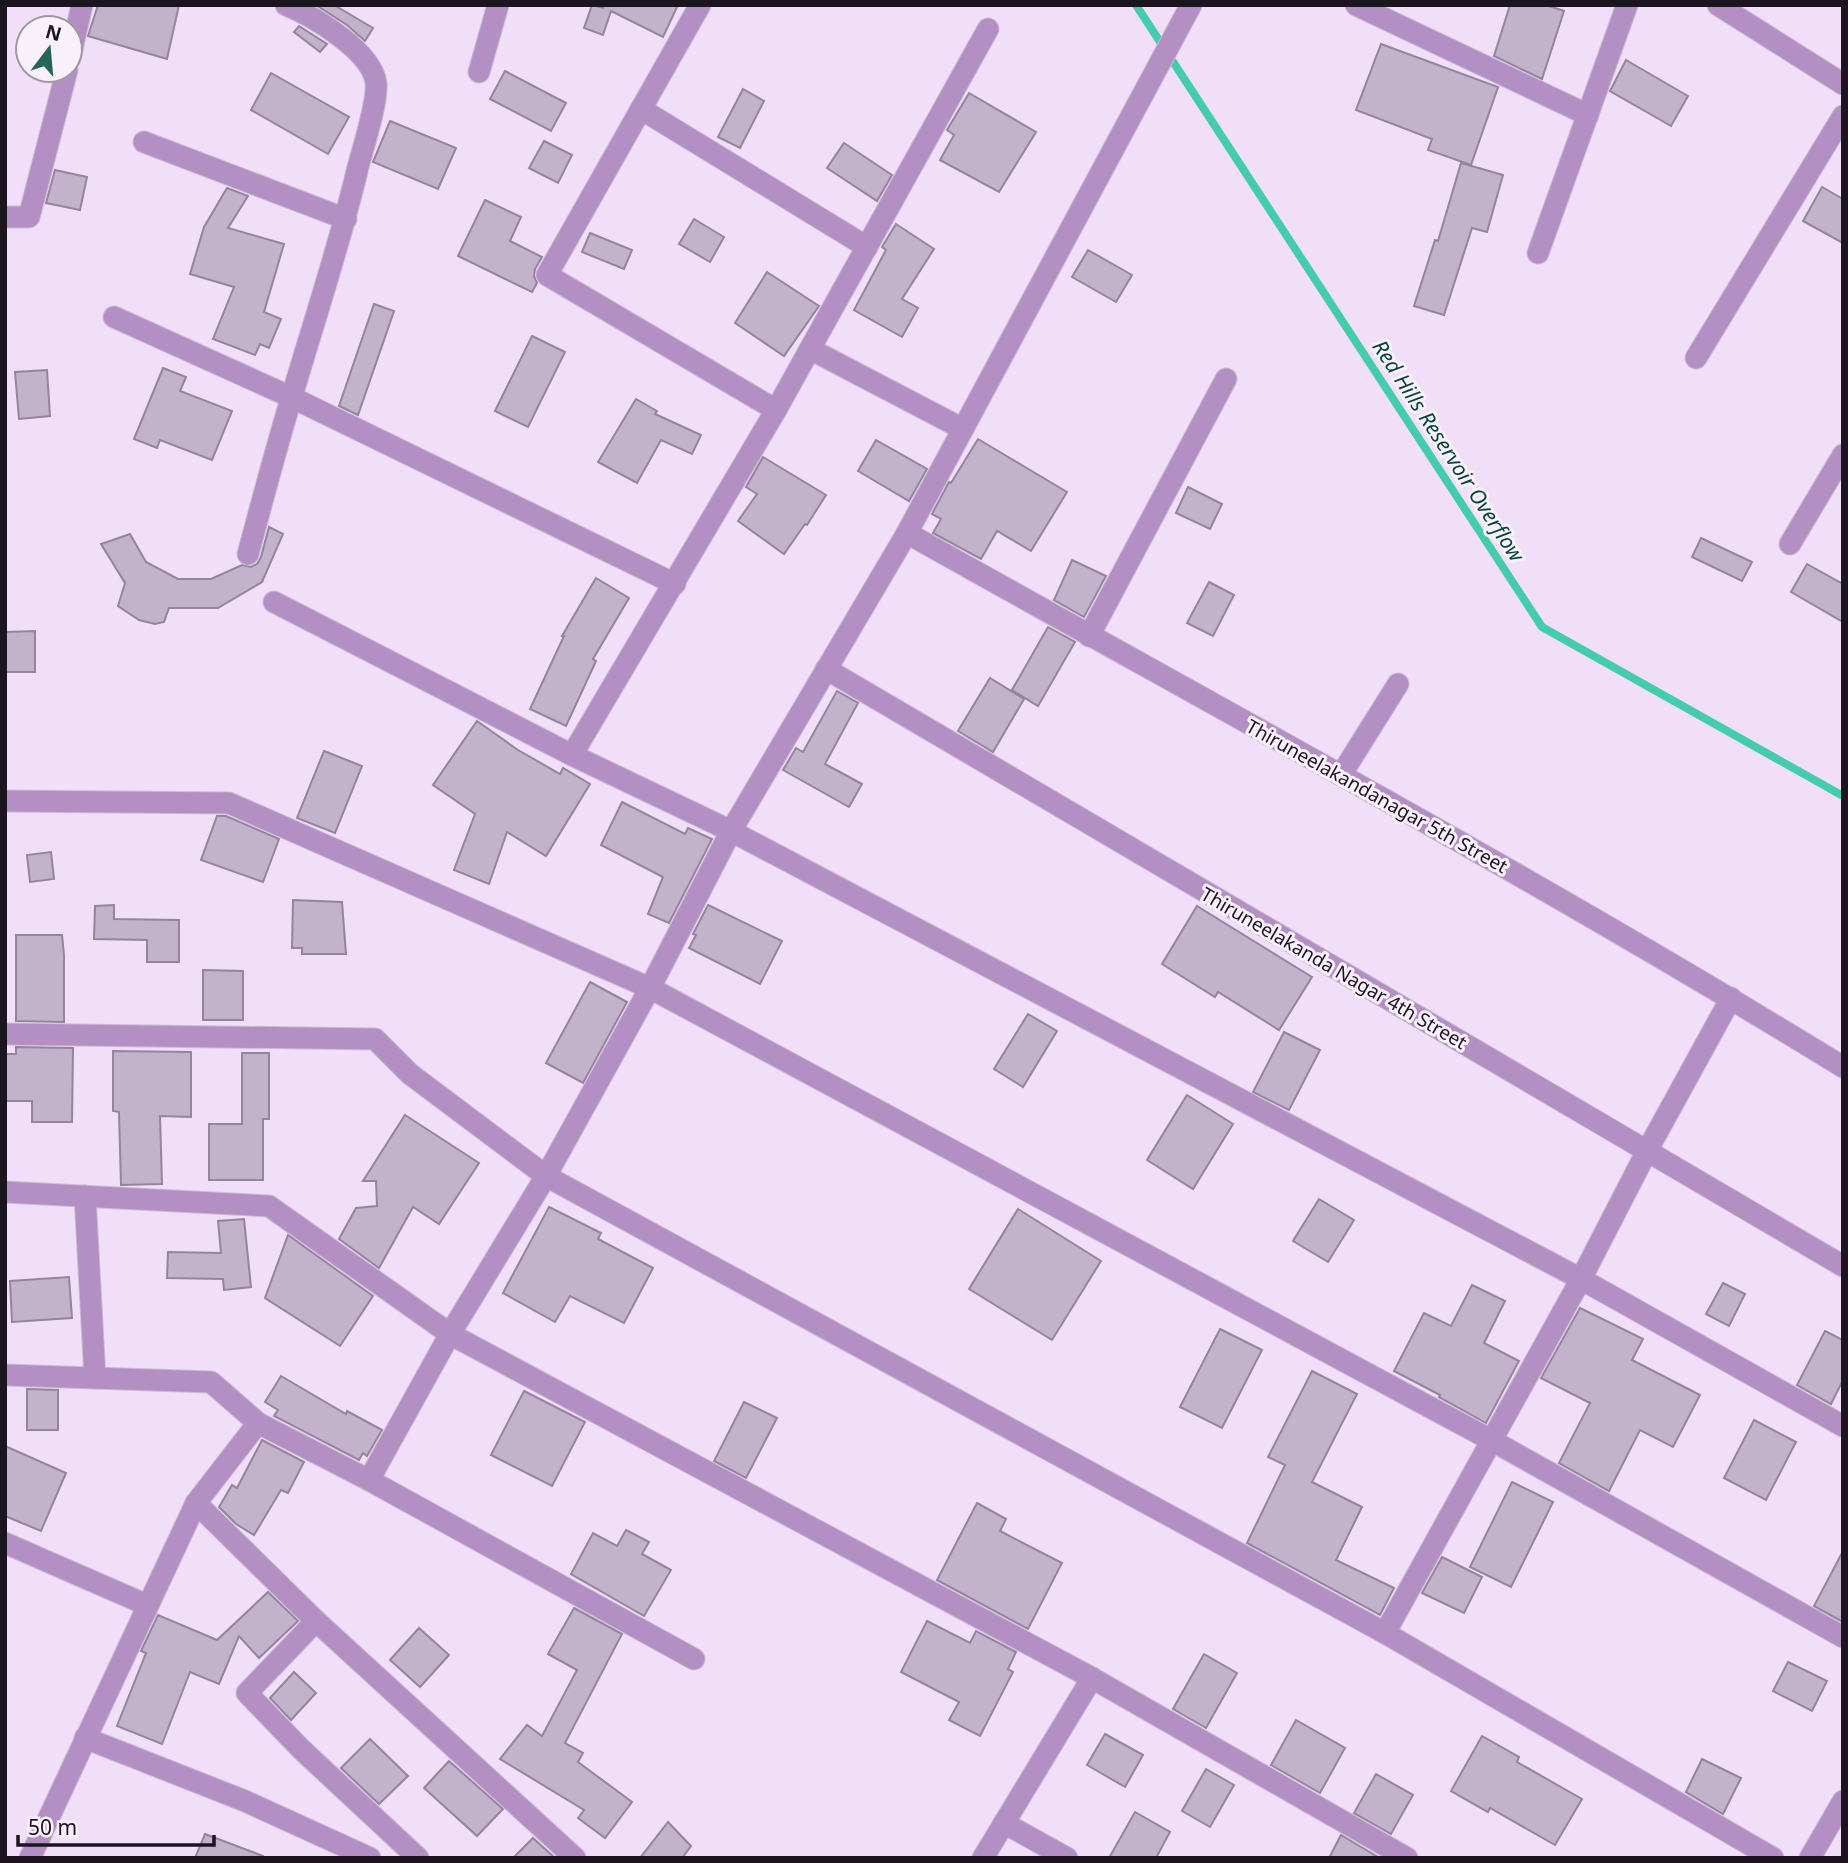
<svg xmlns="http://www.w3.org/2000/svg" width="1848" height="1863" viewBox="0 0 1848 1863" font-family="'Noto Sans',sans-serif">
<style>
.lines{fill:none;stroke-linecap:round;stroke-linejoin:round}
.stream{stroke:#45ccac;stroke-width:8}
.building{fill:#c3b2cc;stroke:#95849d;stroke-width:2}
.minor-casing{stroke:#cbbbd3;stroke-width:23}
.minor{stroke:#b38fc3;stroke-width:21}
.labels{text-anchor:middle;stroke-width:6;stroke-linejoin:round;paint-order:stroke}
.street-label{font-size:19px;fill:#1c151f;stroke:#f8f1fc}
.water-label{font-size:21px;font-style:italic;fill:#074437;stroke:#f8f1fc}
</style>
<rect width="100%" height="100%" fill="#f1dffa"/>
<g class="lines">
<path class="stream" d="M1136 5 1542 627 1843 796"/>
</g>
<g class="building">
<path d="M98 5H179L167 59 88 36Z"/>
<path d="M316 5H334L373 28 365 41 347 25Z"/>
<path d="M592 5 604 8 599 5H678L663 37 611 11 603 35 584 28Z"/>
<path d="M1510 5H1546L1564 11 1542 79 1494 56Z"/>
<path d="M299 26 327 44 320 52 294 32Z"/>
<path d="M1381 44 1498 87 1471 165 1428 150 1432 139 1356 110Z"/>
<path d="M1626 60 1688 96 1671 126 1610 91Z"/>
<path d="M505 71 566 103 551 131 490 99Z"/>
<path d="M271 73 349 117 328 154 251 110Z"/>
<path d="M743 89 764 101 740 148 718 137Z"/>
<path d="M969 93 1036 132 999 192 940 160 954 135 947 130Z"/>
<path d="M390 121 456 148 438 189 373 162Z"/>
<path d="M544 141 572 155 558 183 529 168Z"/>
<path d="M844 143 892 175 877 201 827 168Z"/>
<path d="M1461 163 1503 175 1487 232 1472 228 1444 315 1414 306 1435 240 1438 241Z"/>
<path d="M55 170 87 177 80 210 46 203Z"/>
<path d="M1822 187 1843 199V243L1803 221Z"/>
<path d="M227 188 248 196 228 228 284 244 264 312 281 319 269 348 260 344 255 355 213 339 234 287 190 274 204 227Z"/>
<path d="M485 200 521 217 510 241 542 257 535 269 534 276 537 283 532 292 458 256Z"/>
<path d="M694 219 724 237 710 262 679 244Z"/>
<path d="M896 224 934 249 902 299 918 308 902 337 854 310 886 250 882 247Z"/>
<path d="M590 233 632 250 624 269 582 252Z"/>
<path d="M1088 250 1132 275 1116 302 1072 277Z"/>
<path d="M767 272 819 306 784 356 735 323Z"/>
<path d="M374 304 394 311 358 415 339 406Z"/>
<path d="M532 336 565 352 528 427 495 411Z"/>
<path d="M163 368 186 377 180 391 232 411 212 460 160 440 157 448 134 439Z"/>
<path d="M47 370 50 416 19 419 15 372Z"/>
<path d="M636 399 657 411 655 414 701 435 692 454 661 440 637 483 598 462Z"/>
<path d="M978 439 1067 492 1031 551 997 531 981 559 933 533 941 519 932 514 949 482 951 483Z"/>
<path d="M876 440 927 469 909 501 858 471Z"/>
<path d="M763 457 826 495 807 525 805 524 784 554 738 521 757 494 746 487Z"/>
<path d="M1188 487 1222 504 1210 529 1176 513Z"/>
<path d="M269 527 283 534 262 582 218 608H169L164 622 155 624 139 620 118 606 125 583 101 544 130 534 146 562 178 579H211L242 565 251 567 257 564 261 557Z"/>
<path d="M1701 538 1752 562 1742 581 1692 557Z"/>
<path d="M1072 560 1106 576 1084 617 1054 600Z"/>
<path d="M1807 564 1843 584V622L1791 592Z"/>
<path d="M596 578 629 598 593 659 596 661 566 726 530 709 564 636H562Z"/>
<path d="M1209 582 1234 595 1213 636 1187 623Z"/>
<path d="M1048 627 1075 642 1038 706 1012 690Z"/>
<path d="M35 631V672H5V632Z"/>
<path d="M990 678 1024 699 993 752 958 731Z"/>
<path d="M837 691 858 703 825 764 862 784 849 807 783 770 796 748 803 752Z"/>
<path d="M477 721 518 750 560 774 563 768 590 784 546 856 507 832 489 884 454 870 475 814 433 785Z"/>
<path d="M324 751 362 766 335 833 297 818Z"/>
<path d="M622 802 685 834 688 828 712 839 669 923 648 914 663 877 601 845Z"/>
<path d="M217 816H226L279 839 263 882 201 860Z"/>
<path d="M51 852 54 879 30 882 27 855Z"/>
<path d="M293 900 342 902 346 954H302V948H292Z"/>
<path d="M114 905V919L179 920V962H147V940L94 939 95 906Z"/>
<path d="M708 905 782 941 760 984 689 948 696 935 693 934Z"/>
<path d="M1197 906 1312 977 1279 1030 1218 992 1215 997 1162 964Z"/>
<path d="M16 935H62L64 955V1022L16 1021Z"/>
<path d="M203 970 243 971V1020H203Z"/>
<path d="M590 982 627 1002 583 1083 546 1063Z"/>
<path d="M1028 1014 1057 1031 1023 1087 994 1069Z"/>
<path d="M1284 1032 1320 1050 1289 1110 1253 1092Z"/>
<path d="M16 1047 73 1048 72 1122H32V1101H5V1054H16Z"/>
<path d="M113 1051 191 1052V1117L160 1116 162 1184 121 1185 119 1112 113 1111Z"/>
<path d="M242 1053H269V1119H263V1180H209V1124H242Z"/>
<path d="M1187 1095 1233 1124 1193 1189 1147 1160Z"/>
<path d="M405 1115 479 1163 439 1224 413 1207 379 1268 339 1239 356 1208 377 1206 376 1181H363Z"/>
<path d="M1319 1199 1354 1220 1328 1262 1293 1241Z"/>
<path d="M549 1207 601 1233 598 1239 653 1268 624 1323 570 1296 555 1322 503 1293Z"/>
<path d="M1018 1209 1101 1261 1052 1340 969 1289Z"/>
<path d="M244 1219 251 1287 224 1290 223 1279 167 1278 168 1252 221 1253 218 1221Z"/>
<path d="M288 1235 373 1296 340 1346 265 1298Z"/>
<path d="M69 1277 72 1318 12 1322 10 1281Z"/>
<path d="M1723 1283 1745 1294 1729 1326 1706 1314Z"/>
<path d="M1472 1285 1505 1301 1484 1343 1519 1361 1486 1423 1439 1397 1440 1395 1394 1371 1424 1313 1451 1326Z"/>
<path d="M1580 1308 1643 1339 1632 1360 1700 1395 1673 1447 1640 1430 1609 1491 1559 1463 1590 1403 1541 1378Z"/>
<path d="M1220 1329 1262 1350 1222 1428 1180 1407Z"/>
<path d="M1825 1331 1843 1340V1380L1831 1404 1797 1385Z"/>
<path d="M1312 1371 1357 1394 1312 1482 1362 1507 1336 1560 1394 1588 1380 1615 1247 1543 1285 1465 1268 1457Z"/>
<path d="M281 1376 346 1414 347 1411 382 1430 367 1456 363 1453 359 1460 274 1416 278 1410 265 1402Z"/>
<path d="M27 1389 58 1390V1430H27Z"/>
<path d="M524 1391 585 1422 552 1486 491 1455Z"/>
<path d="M744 1402 777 1418 746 1478 714 1461Z"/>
<path d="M1754 1420 1796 1442 1766 1500 1724 1478Z"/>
<path d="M262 1440 304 1462 288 1493 281 1490 254 1535 236 1524 219 1507 232 1485 237 1488Z"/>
<path d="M5 1446 66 1473 41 1531 5 1516Z"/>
<path d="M1512 1482 1553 1502 1511 1587 1470 1567Z"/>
<path d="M977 1503 1006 1519 1000 1531 1062 1563 1028 1629 937 1580Z"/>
<path d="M626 1530 649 1542 642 1554 671 1570 644 1616 571 1574 593 1533 617 1546Z"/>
<path d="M1843 1551V1622L1814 1606Z"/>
<path d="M1442 1557 1482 1577 1464 1613 1422 1593Z"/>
<path d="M268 1592 298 1621 259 1658 239 1636 219 1684 190 1672 162 1744 117 1726 146 1653 141 1651 158 1615 217 1640Z"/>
<path d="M574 1608 622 1634 565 1743 583 1753 578 1762 632 1802 605 1838 578 1818 584 1810 500 1759 527 1725 542 1736 577 1670 548 1654Z"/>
<path d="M927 1621 970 1643 976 1631 1016 1652 1008 1669 1013 1672 980 1736 949 1720 959 1702 901 1672Z"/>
<path d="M419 1628 449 1655 420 1687 390 1660Z"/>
<path d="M1204 1654 1237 1673 1206 1728 1173 1709Z"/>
<path d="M1788 1662 1827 1681 1812 1711 1773 1691Z"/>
<path d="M294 1672 316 1693 291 1720 270 1698Z"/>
<path d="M1296 1720 1345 1748 1320 1793 1271 1765Z"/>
<path d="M1105 1734 1143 1755 1125 1787 1087 1765Z"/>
<path d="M1482 1736 1519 1757 1517 1762 1582 1799 1555 1845 1490 1808 1488 1812 1451 1791Z"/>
<path d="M370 1739 408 1776 379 1804 341 1768Z"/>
<path d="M1702 1759 1741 1778 1723 1814 1686 1792Z"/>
<path d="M449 1761 503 1809 477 1836 424 1788Z"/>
<path d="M1206 1769 1234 1785 1210 1827 1182 1811Z"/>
<path d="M1376 1774 1413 1795 1391 1834 1354 1813Z"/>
<path d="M1135 1812 1170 1832 1156 1858H1109Z"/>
<path d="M668 1822 691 1846 682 1858H640Z"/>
<path d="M205 1834 263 1856V1858H195Z"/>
<path d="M1341 1835 1378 1857V1858H1329Z"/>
<path d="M533 1838 555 1858H513Z"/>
</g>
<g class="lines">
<defs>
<g id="minor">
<path d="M700 5 547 275 776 410"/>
<path d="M1356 5 1588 115"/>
<path d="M1718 5 1843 84"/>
<path d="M70 58 82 5"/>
<path d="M479 72 498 5"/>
<path d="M641 109 867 247"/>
<path d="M144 142 346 219"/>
<path d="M5 217H29L67 70"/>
<path d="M1538 253 1627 5"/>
<path d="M114 317 291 397 675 584"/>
<path d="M810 349 963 429"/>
<path d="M1696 358 1843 116"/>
<path d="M907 533C1220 709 1537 879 1843 1067"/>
<path d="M1790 544 1843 455"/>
<path d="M248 554C262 502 276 448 292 396 314 321 339 247 357 171 362 151 378 102 376 83 372 51 313 16 286 5"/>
<path d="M274 602 572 755 731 831 1581 1279 1843 1426"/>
<path d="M1089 636 1226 379"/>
<path d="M826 669 1843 1266"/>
<path d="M572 755 776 410 988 29"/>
<path d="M1341 775 1398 684"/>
<path d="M5 801 229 803 650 988 731 831 907 533 1191 5"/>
<path d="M5 1034 375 1039 410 1074 546 1176 1385 1633 1773 1858"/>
<path d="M5 1192 269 1206 450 1334 369 1480"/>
<path d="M85 1196 95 1378"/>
<path d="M5 1375 211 1382 258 1423 369 1480 694 1659"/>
<path d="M196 1503 316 1621 575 1858"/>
<path d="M5 1543 147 1605"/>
<path d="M316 1621 247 1693 301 1749 418 1858"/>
<path d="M1385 1633 1581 1279 1647 1151 1731 998"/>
<path d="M85 1738 245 1801 370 1858"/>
<path d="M1004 1823 1067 1858"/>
<path d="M30 1858 196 1503 258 1423"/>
<path d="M983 1858 1092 1678"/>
<path d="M1407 1858 1092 1678 450 1334 546 1176 650 988 1491 1440 1843 1637"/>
<path d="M1810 1858 1843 1801"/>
</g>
</defs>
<use href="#minor" class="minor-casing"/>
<use href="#minor" class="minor"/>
</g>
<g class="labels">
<g class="street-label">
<text transform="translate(1377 796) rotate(29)" y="7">Thiruneelakandanagar 5th Street</text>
<text transform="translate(1334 968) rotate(30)" y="7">Thiruneelakanda Nagar 4th Street</text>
</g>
<g class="water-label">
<text transform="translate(1448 451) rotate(57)" y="7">Red Hills Reservoir Overflow</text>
</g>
</g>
<rect width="1848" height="1863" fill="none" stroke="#1c151f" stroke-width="14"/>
<g transform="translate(49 49) rotate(16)"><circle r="33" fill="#f8f1fc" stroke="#a099a4" stroke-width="2"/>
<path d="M0-5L12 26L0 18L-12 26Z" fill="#256756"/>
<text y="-10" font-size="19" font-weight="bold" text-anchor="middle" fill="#1c151f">N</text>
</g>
<path d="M18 1835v10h196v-10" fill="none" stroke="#1c151f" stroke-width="3.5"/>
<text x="28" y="1835" font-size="21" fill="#1c151f" stroke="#f8f1fc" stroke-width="5" paint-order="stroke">50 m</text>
</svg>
